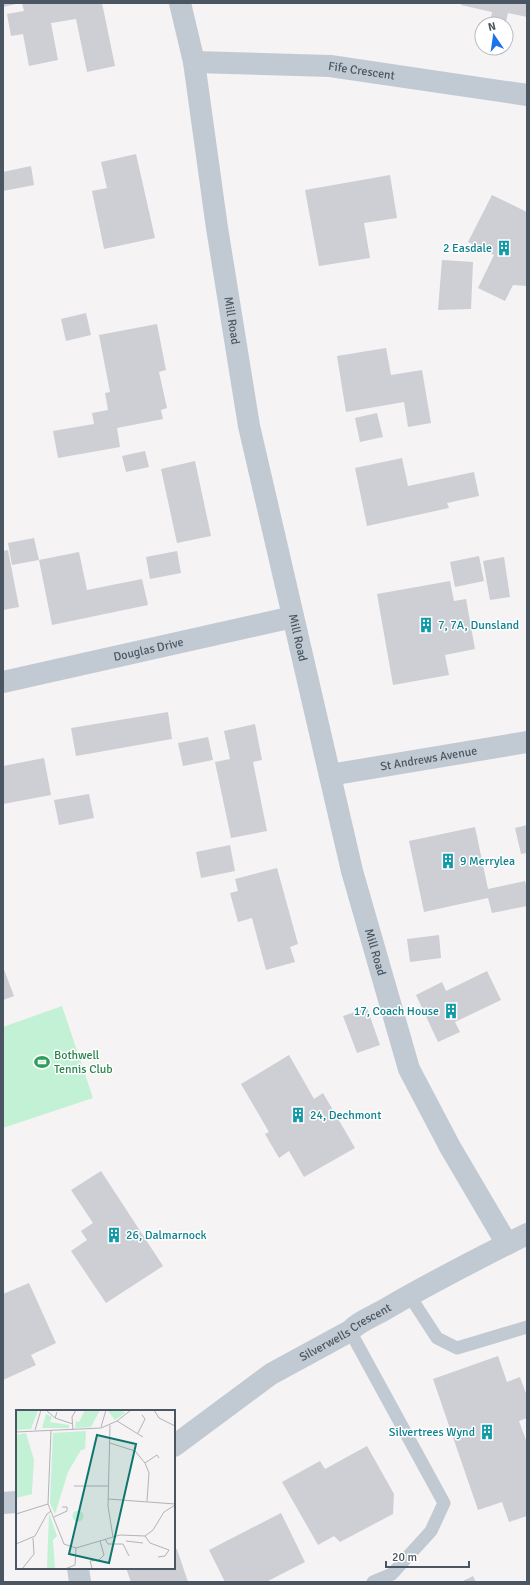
<svg xmlns="http://www.w3.org/2000/svg" width="530" height="1585" viewBox="0 0 530 1585" font-family="Signika,sans-serif">
<style>
.green{fill:#c3f1d5}
.building{fill:#cdcfd5}
.lines{fill:none;stroke-linecap:round;stroke-linejoin:round}
.lane{stroke:#c1cad2;stroke-width:13}
.street{stroke:#c1cad2;stroke-width:22}
.labels{text-anchor:middle;stroke-width:3;stroke-linejoin:round;paint-order:stroke}
.street-label{font-size:12px;fill:#4a5661;stroke:#fff}
.culture-label{font-size:12px;fill:#0d838f;stroke:#fff;text-anchor:start}
.leisure-label{font-size:12px;fill:#27864d;stroke:#fff;text-anchor:start}
.inset-road{fill:none;stroke:#b1b4b9;stroke-width:1}
.view{fill:#0f766e;fill-opacity:0.15;stroke:#0f766e;stroke-width:2}
.inset-edge{fill:none;stroke:#4a5661;stroke-width:2}
</style>
<rect width="100%" height="100%" fill="#f5f3f3"/>
<path class="green" d="M62 1006 93 1098 3 1128V1027Z"/>
<g class="building">
<path d="M3 3H16V4L3 7Z"/>
<path d="M22 3H102L115 66 87 72 76 19 51 23 58 60 29 66 23 34 11 36 7 14 24 11Z"/>
<path d="M461 3H527V17L508 13 506 22 500 24 493 23 491 18 492 12 461 5Z"/>
<path d="M136 154 155 238 104 249 92 191 107 188 101 162Z"/>
<path d="M31 166 34 185 3 191V172Z"/>
<path d="M390 175 397 218 364 223 370 258 319 266 305 190Z"/>
<path d="M492 195 527 212V286L513 285 505 301 478 288 494 255 468 242Z"/>
<path d="M442 260 473 262 471 309 438 310Z"/>
<path d="M86 313 91 335 66 341 61 319Z"/>
<path d="M157 324 166 370 159 372 167 408 161 410 163 419 117 428 120 447 58 458 53 431 94 424 92 413 108 410 105 393 110 392 99 335Z"/>
<path d="M386 348 391 375 422 370 431 423 408 427 404 402 346 412 337 356Z"/>
<path d="M377 413 383 437 360 442 355 418Z"/>
<path d="M145 451 149 467 126 472 122 456Z"/>
<path d="M402 458 408 486 474 472 479 496 447 503 449 508 367 526 355 468Z"/>
<path d="M195 461 211 536 177 543 161 469Z"/>
<path d="M34 538 39 560 12 565 8 543Z"/>
<path d="M8 550 19 607 3 610V551Z"/>
<path d="M177 551 181 573 150 579 146 557Z"/>
<path d="M79 552 87 590 142 579 148 605 52 625 39 560Z"/>
<path d="M479 556 484 581 455 587 450 562Z"/>
<path d="M504 557 510 597 490 600 483 561Z"/>
<path d="M450 581 454 601 466 599 475 649 445 655 449 675 393 685 377 594Z"/>
<path d="M168 712 172 739 76 756 71 728Z"/>
<path d="M255 724 262 760 253 762 267 831 231 838 215 762 230 759 224 731Z"/>
<path d="M208 737 213 760 183 766 178 743Z"/>
<path d="M44 758 51 795 3 804V766Z"/>
<path d="M89 794 94 818 59 825 54 800Z"/>
<path d="M527 825V853L521 854 515 828Z"/>
<path d="M475 827 488 889 525 881 527 889V906L492 913 488 898 424 912 409 841Z"/>
<path d="M230 845 235 871 201 878 196 852Z"/>
<path d="M277 868 298 944 290 947 295 962 266 970 252 918 238 922 230 893 238 891 235 879Z"/>
<path d="M439 935 441 958 410 962 407 939Z"/>
<path d="M3 967 14 996 3 1000Z"/>
<path d="M487 971 501 1000 455 1022 460 1032 438 1042 416 995 442 982 446 991Z"/>
<path d="M367 1008 380 1045 357 1053 343 1016Z"/>
<path d="M289 1055 314 1099 323 1093 355 1148 304 1177 289 1151 279 1158 265 1134 269 1132 241 1084Z"/>
<path d="M101 1171 163 1266 106 1303 71 1251 87 1240 81 1231 93 1223 71 1190Z"/>
<path d="M29 1283 56 1343 31 1355 36 1365 3 1380V1294Z"/>
<path d="M498 1356 507 1382 520 1377 527 1396V1418L519 1421 527 1443V1516L509 1522 502 1502 478 1510 433 1379Z"/>
<path d="M367 1446 394 1494 393 1514 340 1542 334 1536 318 1545 282 1482 320 1461 325 1469Z"/>
<path d="M281 1513 305 1562 266 1582H225L209 1550Z"/>
<path d="M177 1549 188 1582H131L126 1568H174V1550Z"/>
<path d="M473 1576 476 1582H461Z"/>
</g>
<g class="lines">
<g class="lane">
<path d="M409 1295 437 1338 457 1348 527 1327"/>
<path d="M350 1331 444 1503 431 1531 392 1574 373 1582"/>
</g>
<g class="street">
<path id="s1" d="M180 3 194 62 217 228 249 426 352 871 409 1069 450 1147 507 1244"/>
<path id="s2" d="M194 62 330 66 527 95"/>
<path id="s3" d="M3 682 293 617"/>
<path id="s4" d="M330 775 527 742"/>
<path id="s5" d="M174 1446 271 1374 350 1331C359 1321 372 1317 384 1310 430 1283 479 1258 527 1234"/>
<path d="M3 1503 17 1502"/>
<path d="M78 1568 80 1582"/>
</g>
</g>
<defs>
<symbol id="building-bare" viewBox="-9 -9 18 18"><path d="M-4-6H4V6H1V3H-1V6H-4ZM-2.5-4.3h1.7v1.8h-1.7ZM.8-4.3h1.7v1.8H.8ZM-2.5-1h1.7V.8h-1.7ZM.8-1h1.7V.8H.8Z" fill="#0f9aa8" stroke="#fff" stroke-width="2.5" paint-order="stroke"/></symbol>
<symbol id="stadium-bare" viewBox="-9 -9 18 18"><path d="M0-5a6.5 5 0 1 0 0 10a6.5 5 0 1 0 0-10ZM-3.5-1.8h7v3.6h-7Z" fill="#2e9e5b" stroke="#fff" stroke-width="2.5" paint-order="stroke"/></symbol>
</defs>
<g fill-rule="evenodd">
<use href="#building-bare" x="493" y="237" width="22" height="22"/>
<use href="#building-bare" x="415" y="614" width="22" height="22"/>
<use href="#building-bare" x="437" y="850" width="22" height="22"/>
<use href="#building-bare" x="440" y="1000" width="22" height="22"/>
<use href="#stadium-bare" x="31" y="1051" width="22" height="22"/>
<use href="#building-bare" x="287" y="1104" width="22" height="22"/>
<use href="#building-bare" x="103" y="1224" width="22" height="22"/>
<use href="#building-bare" x="476" y="1421" width="22" height="22"/>
</g>
<g class="labels">
<g class="street-label">
<text dy="4" stroke="none"><textPath href="#s2" startOffset="168">Fife Crescent</textPath></text>
<text dy="4" stroke="none"><textPath href="#s1" startOffset="322">Mill Road</textPath></text>
<text dy="4" stroke="none"><textPath href="#s1" startOffset="646">Mill Road</textPath></text>
<text dy="4" stroke="none"><textPath href="#s3" startOffset="149">Douglas Drive</textPath></text>
<text dy="4" stroke="none"><textPath href="#s4" startOffset="100">St Andrews Avenue</textPath></text>
<text dy="4" stroke="none"><textPath href="#s1" startOffset="970">Mill Road</textPath></text>
<text dy="4" stroke="none"><textPath href="#s5" startOffset="206">Silverwells Crescent</textPath></text>
</g>
<g class="culture-label">
<text x="492" y="252" text-anchor="end">2 Easdale</text>
<text x="438" y="629">7, 7A, Dunsland</text>
<text x="460" y="865">9 Merrylea</text>
<text x="439" y="1015" text-anchor="end">17, Coach House</text>
<text x="310" y="1119">24, Dechmont</text>
<text x="126" y="1239">26, Dalmarnock</text>
<text x="475" y="1436" text-anchor="end">Silvertrees Wynd</text>
</g>
<g class="leisure-label">
<text x="54" y="1059">Bothwell<tspan x="54" dy="14">Tennis Club</tspan></text>
</g>
</g>
<g transform="translate(16 1410)">
<rect width="159" height="159" fill="#f5f3f3"/>
<path d="M0 0H22L15 19 0 20ZM69 0H84L75 17 59 18 60 11 63 12ZM106 0 109 3 99 10 92 1ZM30 4 36 7 34 12 53 15V18H26ZM70 21 69 39 65 40 52 62 39 104 34 93 37 23ZM10 23 18 50 16 81V84L0 88V25ZM56.5 106a5.5 5.5 0 1 1 11 0a5.5 5.5 0 1 1-11 0ZM33 103 41 126 37 130 39 159H31Z" fill="#c3f1d5"/>
<path class="inset-road" d="M30 0 39 8M138 0 143 8 159 16M41 2 39 8 57 14M101 11 127 27M94 15 92 96 97 127M85 17 90 0M19 20 25 0M57 20 56 7 60 0M35 21 32 94 48 134 60 138 104 125 129 126 137 120 148 102 159 95M0 22 85 18 101 11 115 0M122 23 129 9 126 5M94 33 119 41 129 53 133 63 131 91M129 53 141 45 143 48M58 76H92M92 89 159 94M0 104 32 94M38 107 51 101V97H46M129 126 134 133 153 140 149 146 142 147M89 129 92 134H107L113 146M110 131 127 133M0 134 19 126 31 104 35 101M76 158 74 151 83 150 88 145 84 131M6 159 18 144 17 128M49 159 59 155 60 138"/>
<path class="view" d="M81 25 120 34 93 153 53 144Z"/>
<rect width="159" height="159" class="inset-edge"/>
</g>
<rect width="530" height="1585" fill="none" stroke="#4a5661" stroke-width="8"/>
<g transform="translate(494 36) rotate(347)"><circle r="19" fill="#ffffff" stroke="#b7bbc0"/>
<path d="M0-3L7 15L0 10L-7 15Z" fill="#1a73e8"/>
<text y="-6" font-size="11" font-weight="bold" text-anchor="middle" fill="#4a5661">N</text>
</g>
<path d="M386 1561v6h83v-6" fill="none" stroke="#4a5661" stroke-width="2"/>
<text x="392" y="1561" font-size="12" fill="#4a5661" stroke="#ffffff" stroke-width="3" paint-order="stroke">20 m</text>
</svg>
